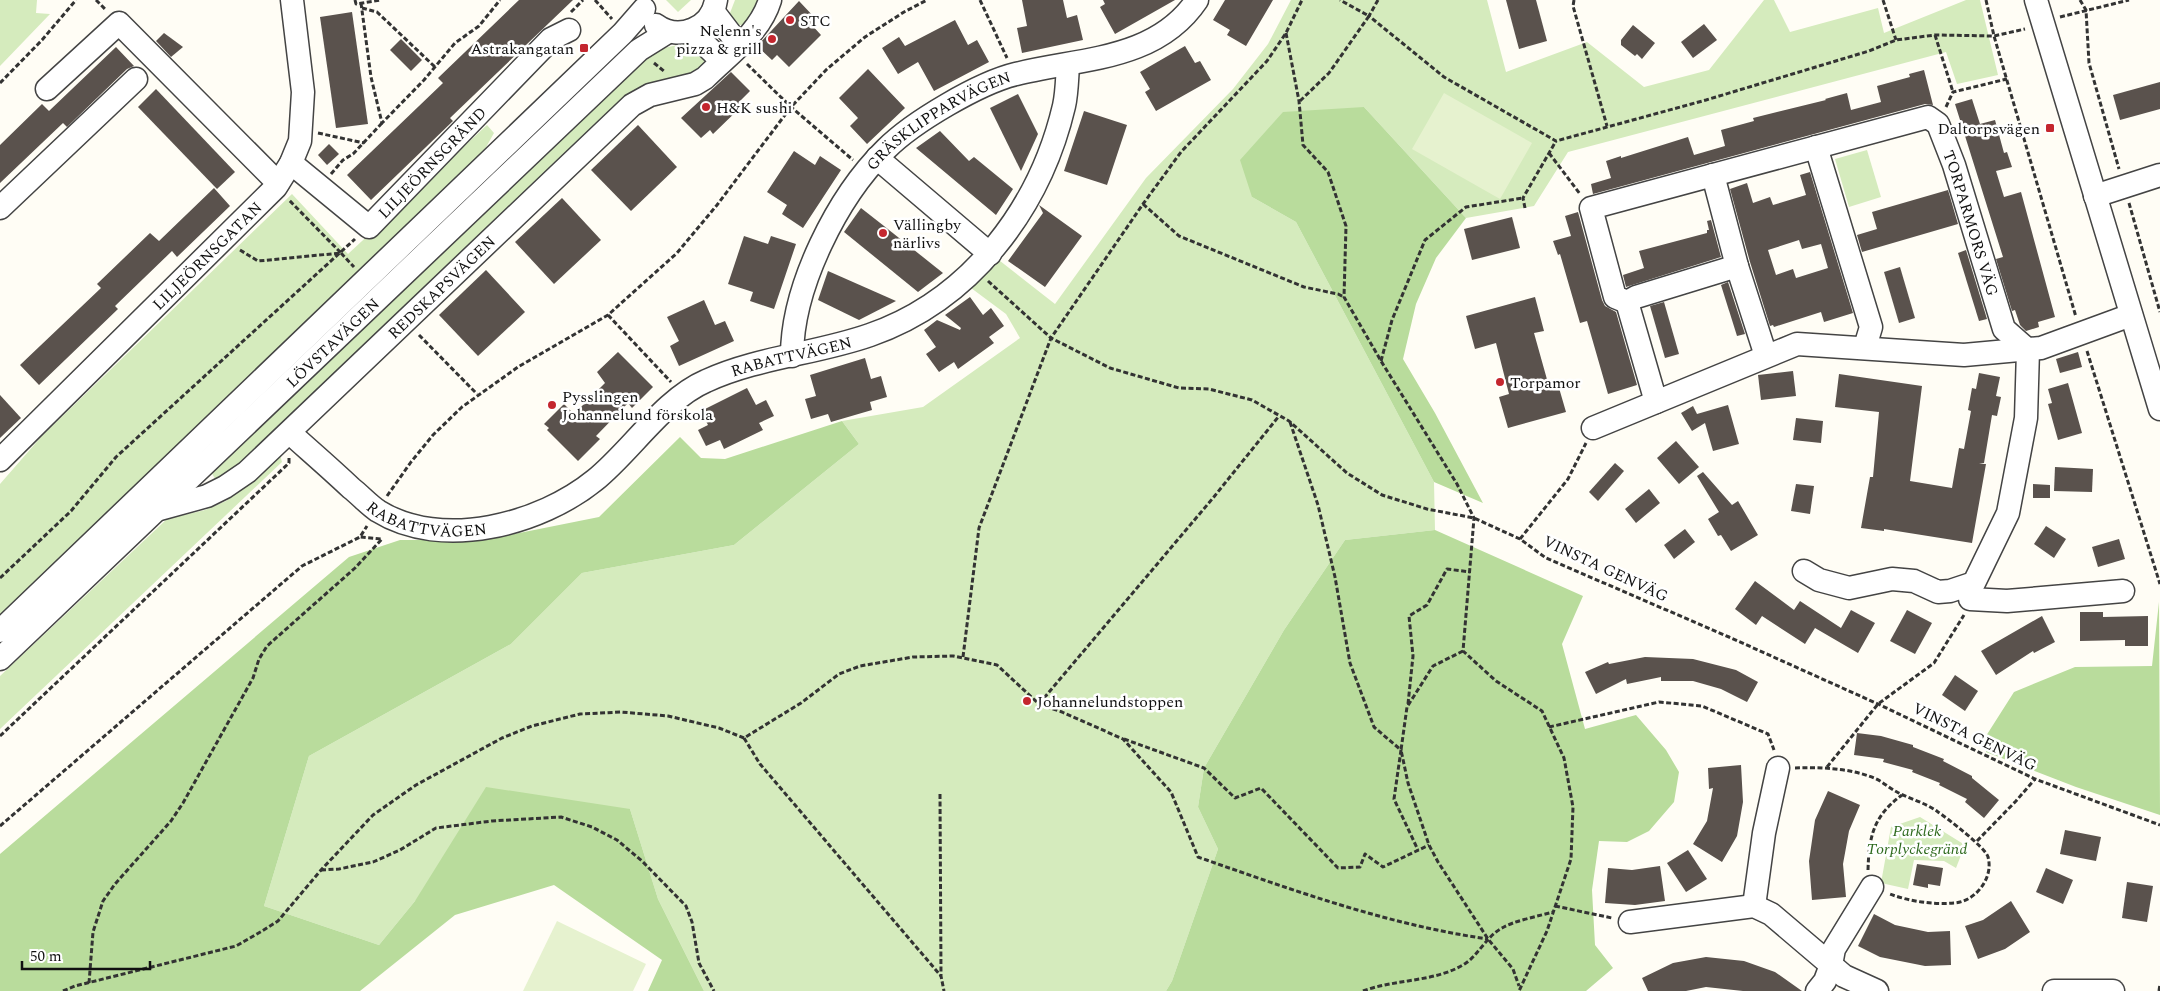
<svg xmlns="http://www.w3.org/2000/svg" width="2160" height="991" viewBox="0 0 2160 991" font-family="Spectral,serif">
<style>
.green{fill:#d5ebbd}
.forest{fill:#b9dc9c}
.pitch{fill:#e6f2cf}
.building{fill:#5a524d;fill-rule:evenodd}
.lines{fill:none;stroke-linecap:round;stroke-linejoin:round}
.minor-casing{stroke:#444;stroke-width:25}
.path{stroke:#333;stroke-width:3;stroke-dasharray:5 2.5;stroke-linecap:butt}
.minor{stroke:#fff;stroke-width:22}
.poi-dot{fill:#c4262e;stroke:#fff;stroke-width:2}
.labels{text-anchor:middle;stroke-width:5;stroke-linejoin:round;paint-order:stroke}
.poi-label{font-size:16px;fill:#111;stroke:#fff;text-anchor:start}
.street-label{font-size:16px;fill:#111;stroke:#fff}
.park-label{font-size:16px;font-style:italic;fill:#2f6b1f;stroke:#fff}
</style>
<rect width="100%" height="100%" fill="#fffdf5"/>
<g class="green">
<path d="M0 0H37L36 13 50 14 0 66Z"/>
<path d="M666 0H691L678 12Z"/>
<path d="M735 0H761L748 25H734L730 13Z"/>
<path d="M1291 0H1487L1506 72 1587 42 1644 87 1709 70 1764 0H1774L1790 32 1878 8 1884 33 1966 0H1980L1998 75 1957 84 1946 52 1568 152 1534 206 1466 218 1364 107 1252 197 1296 222 1434 482 1435 530 1345 540 1284 630 1204 768 1198 807 1218 849 1172 981 1166 991H704L658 899 630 809 415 901 379 945 264 906 309 756 511 644 582 573 734 545 859 444 842 421 923 407 1020 338 1006 314 967 285 995 257 1055 304 1146 178 1233 89 1268 44Z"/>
<path d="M687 43 707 57 698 73 663 81 246 465 218 484 210 470 638 66 659 49Z"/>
<path d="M487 125 494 133 480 158 0 616V484L41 437 292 194 348 254Z"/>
<path d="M1867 150 1881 197 1849 207 1835 159Z"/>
<path d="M280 455 282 462 0 729V676L167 519 205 510 226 501Z"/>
<path d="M1920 817 1965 845 1956 868 1944 861 1914 860 1908 889 1881 883 1891 827Z"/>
</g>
<g class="forest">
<path d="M1364 107 1466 218 1436 258 1416 304 1403 359 1435 413 1483 503 1434 482 1296 222 1252 197 1240 160 1283 112Z"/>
<path d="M842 421 859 444 734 545 582 573 511 644 309 756 264 906 379 945 415 901 486 787 630 809 658 899 704 991H648L662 960 554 885 455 915 360 991H0V854L349 557 400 540H485L599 517 680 437 701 458 725 459Z"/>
<path d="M1435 530 1583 596 1562 644 1585 729 1636 715 1666 750 1679 772 1674 802 1649 831 1627 842 1599 841 1592 890 1595 945 1613 968 1586 991H1166L1172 981 1218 849 1198 807 1204 768 1284 630 1345 540Z"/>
<path d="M2159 602 2160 815 2076 787 1986 752V736L2014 692 2075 667 2152 666Z"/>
</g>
<g class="pitch">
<path d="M1444 93 1532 143 1500 199 1412 149Z"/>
<path d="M557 921 646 964 633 991H523Z"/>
</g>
<g class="building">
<path d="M519 0H573L450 118 453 121 371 200 347 175 443 83 438 78Z"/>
<path d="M1022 0H1063L1067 18 1077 15 1083 40 1022 53 1017 28 1027 26Z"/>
<path d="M1103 0H1175L1115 34 1100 7 1105 4Z"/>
<path d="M1225 0H1273L1246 46 1227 35 1230 30 1213 20Z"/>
<path d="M1506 0H1536L1547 41 1519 49Z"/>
<path d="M799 1 815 18 810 23 821 35 789 67 777 55 772 60 757 46Z"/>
<path d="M352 12 368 124 336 128 320 17Z"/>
<path d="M955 20 968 45 977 40 989 62 934 91 918 62 898 74 882 48 899 37 905 46Z"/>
<path d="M1704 24 1717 40 1693 58 1681 42Z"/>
<path d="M1633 25 1655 43 1642 59 1637 54 1635 56 1621 45V40Z"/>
<path d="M164 33 183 47 171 57 156 41Z"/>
<path d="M401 39 422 60 411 71 390 50Z"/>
<path d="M1185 46 1195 63 1200 61 1211 80 1156 111 1145 92 1150 89 1140 72Z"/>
<path d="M116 47 134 66 127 69 67 127 63 123 0 183V145L42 104 49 111Z"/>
<path d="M868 69 905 108 867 144 850 126 858 118 839 98Z"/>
<path d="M1924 70 1933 105 1925 104 1593 194 1591 184 1611 178 1606 161 1621 156V158L1688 137 1694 155 1725 146 1721 130 1754 121 1753 118 1826 100 1825 99 1847 93 1851 110 1881 102 1877 86 1910 77 1909 74Z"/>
<path d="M731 72 750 91 740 101 744 104 713 134 710 130 701 138 681 118Z"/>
<path d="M2160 82V109L2120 120 2113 95Z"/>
<path d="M156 89 235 172 217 189 138 107Z"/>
<path d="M1018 94 1038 134 1021 171 990 108Z"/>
<path d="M1972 99 1980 124 1995 120 2004 153 2007 152 2012 167 1996 171 2004 197 2021 192 2055 317 2038 322 2039 327 2026 331 2020 325 2015 310 2012 311 1996 259 2003 257 1955 104Z"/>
<path d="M1084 111 1127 125 1107 185 1064 171Z"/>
<path d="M638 125 677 167 631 211 591 170Z"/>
<path d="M940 131 969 161 974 157 1013 189 996 215 916 148Z"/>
<path d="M329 144 339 154 327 165 318 155Z"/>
<path d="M794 151 815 165 820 156 841 170 803 228 782 214 787 205 767 192Z"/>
<path d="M1810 172 1853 313 1824 322 1821 312 1774 327 1773 325 1770 326 1750 262 1730 189 1747 183 1753 203 1770 197 1773 205 1806 195 1800 175ZM1799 240 1802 249 1821 244 1828 268 1796 278 1793 269 1776 275 1768 250Z"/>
<path d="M214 188 230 206 177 257 172 251 115 306 118 309 39 385 20 365 101 288 97 284 150 233 159 241Z"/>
<path d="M1948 190 1958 224 1862 252 1857 235 1877 229 1872 212Z"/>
<path d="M562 198 601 240 554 284 515 242Z"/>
<path d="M1039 205 1082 236 1045 287 1008 261 1043 213Z"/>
<path d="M861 208 884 226 943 273 918 292 844 232Z"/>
<path d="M1578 212 1602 300 1605 306 1616 312 1637 385 1608 394 1587 321 1580 323 1560 254 1558 255 1553 241 1571 236 1565 216Z"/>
<path d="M1512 217 1520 248 1472 260 1464 229Z"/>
<path d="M1711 220 1721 257 1626 287 1623 275 1644 268 1639 251 1707 233V230H1709L1707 221Z"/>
<path d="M744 236 768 244 771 236 796 244 774 309 750 301 753 292 728 284Z"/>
<path d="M1966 250 1987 319 1979 321 1958 253Z"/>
<path d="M1900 267 1915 318 1899 323 1884 272Z"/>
<path d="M486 270 525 312 478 356 439 315Z"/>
<path d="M828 271 896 301 859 320 818 300Z"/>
<path d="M1728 282 1745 334 1737 336 1721 285Z"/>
<path d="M970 297 983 315 991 308 1004 326 989 337 994 343 958 369 954 362 939 372 926 354 936 347 924 330 937 320 960 330 961 328 945 315Z"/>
<path d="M1535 297 1544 331 1534 333 1548 383 1557 381 1566 412 1508 428 1499 397 1509 394 1496 343 1475 349 1466 316Z"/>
<path d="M704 300 715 325 725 321 734 341 679 366 670 346 679 341 667 317Z"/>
<path d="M1664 302 1679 354 1665 358 1650 306Z"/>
<path d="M618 352 653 387 632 408 628 403 596 436 600 439 578 461 547 430 549 428 544 424 564 404 574 414 605 383 597 372Z"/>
<path d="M2078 352 2082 367 2060 373 2056 359Z"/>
<path d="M865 358 871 379 881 376 887 397 870 402 872 410 831 422 828 414 811 419 805 399 816 396 810 375Z"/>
<path d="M1793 371 1796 396 1761 400 1758 375Z"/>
<path d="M1979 373 2000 377 1996 396 2001 397 1997 416 1992 415 1984 463 1979 464H1986L1972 543 1884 529V531L1861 528 1870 477H1873L1879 412 1835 407 1839 374 1922 386 1910 481 1952 488 1959 448 1964 449 1971 411 1968 410 1972 388 1976 389Z"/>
<path d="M2068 383 2082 433 2058 440 2048 404 2052 403 2048 389Z"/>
<path d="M747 388 756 405 766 400 774 416 759 423 763 430 724 449 720 440 706 446 698 430 708 425 701 411Z"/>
<path d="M0 395 21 418 0 438Z"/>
<path d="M1728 405 1739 444 1713 451 1705 423 1692 431 1681 413 1693 406 1697 414Z"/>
<path d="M1796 418 1823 421 1821 443 1793 440Z"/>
<path d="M1676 441 1699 467 1679 484 1657 458Z"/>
<path d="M1615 463 1624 471 1598 501 1589 492Z"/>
<path d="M2055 467 2093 469 2092 492 2054 491Z"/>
<path d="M1703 472 1732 505 1738 501 1758 535 1731 551 1721 535 1718 536 1708 519 1719 512 1697 476Z"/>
<path d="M1796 484 1814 486 1810 514 1791 511Z"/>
<path d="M2033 484 2050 485V498H2033Z"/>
<path d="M1649 489 1660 503 1636 523 1625 509Z"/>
<path d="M2046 526 2066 539 2054 558 2034 544Z"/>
<path d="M1685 529 1695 542 1674 559 1664 545Z"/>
<path d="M2119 539 2125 559 2098 567 2092 547Z"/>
<path d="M1755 581 1794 610 1800 601 1841 628 1851 610 1875 623 1858 653 1815 628 1805 644 1762 616 1756 625 1735 609Z"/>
<path d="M1907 610 1932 623 1915 654 1890 641Z"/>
<path d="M2080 612H2103V617L2148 616V646H2125V640L2080 641Z"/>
<path d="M2042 616 2055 642 2034 653 2033 651 1996 675 1981 651Z"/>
<path d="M1645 657 1693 659 1736 670 1758 682 1747 702 1721 689 1693 681H1661V677L1627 684 1626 679 1596 694 1585 672 1608 662 1609 664Z"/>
<path d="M1955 675 1978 691 1965 711 1942 695Z"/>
<path d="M1857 733 1881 736 1913 745V747L1944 759 1943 761 1972 776V778L1999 800 1984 818 1965 802 1967 799 1939 785 1940 783 1912 772 1913 770 1883 762 1884 759 1854 755Z"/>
<path d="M1741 765 1743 802 1737 836 1722 862 1693 844 1707 821 1713 788 1709 789 1708 768Z"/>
<path d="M1828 791 1860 805 1849 831 1843 864 1846 897 1812 900 1809 861 1815 820Z"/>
<path d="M2065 830 2101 837 2096 861 2060 854Z"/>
<path d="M1688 850 1707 879 1686 892 1667 863Z"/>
<path d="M1917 864 1943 868 1940 886 1928 884V888L1913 885Z"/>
<path d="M1660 866 1665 901 1635 905 1605 903 1608 868 1632 870Z"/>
<path d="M2046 868 2073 880 2063 904 2036 892Z"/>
<path d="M2127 882 2153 886 2147 922 2122 918Z"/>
<path d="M2011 901 2030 932 2005 949 1978 959 1965 926 1983 920Z"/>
<path d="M1874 914 1895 925 1928 932 1950 931 1951 965 1925 966 1880 957 1858 946Z"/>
<path d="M1706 957 1744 961 1775 972 1802 991H1743L1706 987 1686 991H1648L1642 978 1673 963Z"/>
</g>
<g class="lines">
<defs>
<g id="minor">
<path d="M2036 0 2160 409"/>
<path d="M713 11 739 45"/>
<path d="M656 25C679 42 712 28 716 0"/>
<path d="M691 31 722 61"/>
<path d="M47 89 119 23 278 183"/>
<path d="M1816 147 1871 327 1865 347"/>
<path d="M877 158 990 254"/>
<path id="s1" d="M291 163 369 227 551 39 569 30"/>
<path d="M1713 175 1737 266"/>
<path d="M2095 196 2160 175"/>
<path d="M0 208 136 79"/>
<path d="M1627 302 1636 297 1737 266 1766 356"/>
<path id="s2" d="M792 356C792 287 837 197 886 149 913 122 979 83 1016 74 1080 58 1156 61 1197 0"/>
<path id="s3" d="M1656 402 1627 302 1615 297 1591 208 1928 117 1938 124 1954 165 2004 329 2028 350 2026 418 2008 513 1974 583 1950 591 1938 592 1914 581 1892 579 1849 588 1819 580 1804 571"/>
<path d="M1593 428 1797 344 1964 355 2041 348 2131 315"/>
<path id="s4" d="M290 433C310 451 331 469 351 488 360 495 369 505 378 511 442 551 541 524 595 480 631 451 664 399 706 381 758 357 816 354 870 335 971 300 1040 208 1064 106 1067 93 1067 78 1068 65"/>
<path id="s5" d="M0 460 276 187 291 163 300 141 303 92 292 0"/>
<path id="s6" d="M160 509 207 496 225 487 247 472 632 105 650 95 695 84 705 78C729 54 760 33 770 0"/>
<path d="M1970 599 2007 601 2123 591"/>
<path d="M0 631 623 33 644 9"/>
<path id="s7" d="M0 659 639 50 668 32"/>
<path d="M1754 906 1764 833 1778 768"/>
<path d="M1630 922 1754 906 1771 914 1844 976 1877 991"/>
<path d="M1817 991 1825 981 1831 965 1834 949 1872 887"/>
<path d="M2054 991H2113"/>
</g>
</defs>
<use href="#minor" class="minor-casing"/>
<g class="path">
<path d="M96 0 106 10"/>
<path d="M355 0 356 4 381 0"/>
<path d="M595 0 612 19"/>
<path d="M980 0 1007 58"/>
<path d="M1378 0 1369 16 1444 77 1556 141 1706 100 1869 51 1896 40 1935 35 1994 36 2025 29"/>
<path d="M1574 0 1573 6 1607 126"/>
<path d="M1883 0 1896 40"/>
<path d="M1986 0 1994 36 2076 317"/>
<path d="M2080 0 2086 10 2089 63 2119 169"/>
<path d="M361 3 371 77 382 123 424 80 455 43 479 26 500 0"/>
<path d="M362 8 377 12 435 67"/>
<path d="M571 12 583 0"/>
<path d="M2060 17 2129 0"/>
<path d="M1286 33 1299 101 1303 145 1328 172 1346 226 1344 297 1381 361 1457 484 1474 518 1463 651 1496 681 1542 711 1564 758 1573 807 1571 859 1547 931 1519 991"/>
<path d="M1935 35 1953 92"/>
<path d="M654 63 665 72"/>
<path d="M747 64 791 107 853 160"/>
<path d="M0 83 42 40 76 0"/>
<path d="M1300 101 1329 73 1369 16 1340 0"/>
<path d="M1946 107 1953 92 2007 79"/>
<path d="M318 133 364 143"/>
<path d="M1549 153 1580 194"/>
<path d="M331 174 343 160 353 154 382 123"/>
<path d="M2129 203 2160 312"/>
<path d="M1143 204 1179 236 1304 287 1338 294 1344 297"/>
<path d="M1525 208 1523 198 1556 141"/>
<path d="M240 250 258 261 341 253 289 200"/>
<path d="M341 253 354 267"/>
<path d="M988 281 1051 338 1110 368 1179 388 1209 389 1252 400 1289 421 1347 473 1382 495 1427 509 1474 518 1520 539 1546 558 1729 637 1878 704 2035 779 2160 825"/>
<path d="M608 315 671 382"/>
<path d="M419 335 477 394"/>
<path d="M2087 351 2160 584"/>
<path d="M1381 361 1392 320 1425 240 1466 207 1523 198"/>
<path d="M1290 422 1318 505 1335 577 1350 663 1374 727 1401 750 1394 799 1418 850"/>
<path d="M387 496 411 462 433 435 462 407 518 367 608 315 677 253 717 205 791 107 827 69 865 37 904 12 927 0"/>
<path d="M1520 539 1568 479 1586 443"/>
<path d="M0 578 71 511 116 457 355 239"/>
<path d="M1463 651 1433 666 1407 707 1401 750 1408 783 1429 845 1438 862 1488 939 1513 969 1519 986"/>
<path d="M963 657 979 528 1051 338 1143 204 1181 152 1267 61 1286 33 1302 0"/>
<path d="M1044 698 1213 498 1279 416"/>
<path d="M1408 704 1413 656 1409 616 1427 605 1447 569 1470 572"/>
<path d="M1549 727 1659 702 1702 706 1768 734 1774 750"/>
<path d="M0 736 289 463V458"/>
<path d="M744 738 760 764 941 976"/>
<path d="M1124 739 1204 768 1235 798 1261 788 1338 868 1360 867 1365 854 1383 867 1429 845"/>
<path d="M1827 767 1878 704 1934 663 1964 615"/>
<path d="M1795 768C1821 767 1849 768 1874 778 1882 781 1889 788 1897 792 1910 799 1926 803 1938 812 1947 818 1986 848 1988 857 1994 878 1975 902 1954 903 1933 905 1908 901 1890 894"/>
<path d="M940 794 941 976 944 991"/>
<path d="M0 826 302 566 360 537 367 526"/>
<path d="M1977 841 2016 801 2035 779"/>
<path d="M321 870 339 869 373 862 400 850 436 828 492 821 561 817 592 827 617 840 642 861 686 906 692 922 699 963 714 991"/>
<path d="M1868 870C1869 837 1873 816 1902 795"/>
<path d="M1555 906 1612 918"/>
<path d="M89 983 93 932 103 901 115 884 171 821 183 803 253 678 259 659 267 646 355 568 382 539 360 537"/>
<path d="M63 991 75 986 236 946 262 931 278 921 321 870 373 815 416 785 502 738 532 726 580 714 621 712 668 716 719 728 744 738 801 703 839 674 860 666 913 657 953 656 997 665 1039 704 1062 712 1123 739 1171 792 1198 857C1292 890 1389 925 1488 939"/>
<path d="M1363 991C1395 979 1438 982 1466 963 1478 955 1487 936 1502 928 1513 921 1539 916 1553 912"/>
<path d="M2159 991 2160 984"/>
</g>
<use href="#minor" class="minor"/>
</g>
<g class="poi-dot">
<circle cx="790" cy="20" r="5"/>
<circle cx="772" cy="39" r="5"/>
<rect x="579" y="43" width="10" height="10" rx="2.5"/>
<circle cx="706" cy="107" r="5"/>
<rect x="2045" y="123" width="10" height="10" rx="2.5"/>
<circle cx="883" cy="233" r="5"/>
<circle cx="1500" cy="382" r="5"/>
<circle cx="552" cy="405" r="5"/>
<circle cx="1027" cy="701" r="5"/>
</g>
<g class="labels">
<g class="poi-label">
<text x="800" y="26">STC</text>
<text x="762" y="36" text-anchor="end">Nelenn's<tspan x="762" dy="18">pizza &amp; grill</tspan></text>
<text x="574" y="54" text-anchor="end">Astrakangatan</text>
<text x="716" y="113">H&amp;K sushi</text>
<text x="2040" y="134" text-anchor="end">Daltorpsvägen</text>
<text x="893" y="230">Vällingby<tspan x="893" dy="18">närlivs</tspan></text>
<text x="1510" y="388">Torpamor</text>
<text x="562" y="402">Pysslingen<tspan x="562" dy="18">Johannelund förskola</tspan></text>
<text x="1037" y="707">Johannelundstoppen</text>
</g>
<g class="street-label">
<text dy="6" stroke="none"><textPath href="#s2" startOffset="292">GRÄSKLIPPARVÄGEN</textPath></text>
<text dy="6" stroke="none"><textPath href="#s1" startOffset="191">LILJEÖRNSGRÄND</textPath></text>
<text dy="6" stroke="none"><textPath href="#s3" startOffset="675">TORPARMORS VÄG</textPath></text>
<text dy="6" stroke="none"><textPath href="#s5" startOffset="291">LILJEÖRNSGATAN</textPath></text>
<text dy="6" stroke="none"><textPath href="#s6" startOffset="364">REDSKAPSVÄGEN</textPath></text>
<text dy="6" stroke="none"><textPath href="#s7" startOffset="459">LÖVSTAVÄGEN</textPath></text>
<text dy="6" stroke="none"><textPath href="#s4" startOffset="588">RABATTVÄGEN</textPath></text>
<text dy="6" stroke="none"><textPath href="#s4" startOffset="168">RABATTVÄGEN</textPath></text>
<text transform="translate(1606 568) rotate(25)" y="6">VINSTA GENVÄG</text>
<text transform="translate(1975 736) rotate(26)" y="6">VINSTA GENVÄG</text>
</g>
<g class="park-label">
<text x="1917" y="836">Parklek<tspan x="1917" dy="18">Torplyckegränd</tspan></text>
</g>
</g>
<path d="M22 961v8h128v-8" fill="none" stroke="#111111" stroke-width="2.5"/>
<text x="30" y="961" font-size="15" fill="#111111" stroke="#ffffff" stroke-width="4" paint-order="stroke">50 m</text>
</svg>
